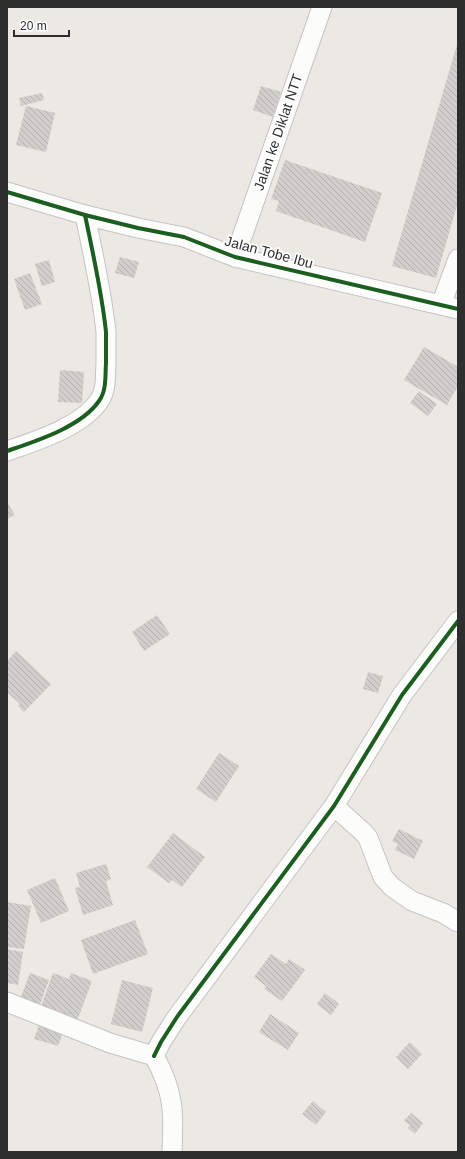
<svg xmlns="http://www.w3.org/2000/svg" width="465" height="1159" viewBox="0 0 465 1159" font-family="Helvetica,sans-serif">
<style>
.building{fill:url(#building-back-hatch)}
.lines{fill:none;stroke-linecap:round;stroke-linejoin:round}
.minor-casing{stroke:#c5c4c5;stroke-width:21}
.minor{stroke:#fcfcfb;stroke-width:19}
.cycleway-casing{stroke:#fff;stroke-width:6}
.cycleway{stroke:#1b5e20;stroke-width:4}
.labels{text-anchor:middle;stroke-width:3.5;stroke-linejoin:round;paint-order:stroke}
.street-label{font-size:14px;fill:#2e2e2e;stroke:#fff}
</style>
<defs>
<pattern id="building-back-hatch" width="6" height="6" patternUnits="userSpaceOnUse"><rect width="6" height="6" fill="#d1cecb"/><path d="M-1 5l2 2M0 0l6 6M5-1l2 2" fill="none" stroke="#b4b1af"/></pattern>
</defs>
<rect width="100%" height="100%" fill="#ece8e4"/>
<g class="building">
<path d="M458 41V202L436 278 392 266Z"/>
<path d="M261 86 281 92 273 117 253 110Z"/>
<path d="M42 93 44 100 21 106 19 98Z"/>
<path d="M26 106 55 113 46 152 16 145Z"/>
<path d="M285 160 382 193 365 242 276 211 279 201 271 199Z"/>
<path d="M120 257 139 262 134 278 115 273Z"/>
<path d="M49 260 55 282 42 286 35 264Z"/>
<path d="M30 273 42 304 25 310 14 279Z"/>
<path d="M424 347 458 367V386L447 405 404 380Z"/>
<path d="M60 370 84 372 82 403 58 402Z"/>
<path d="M419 391 437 404 428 416 410 403Z"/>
<path d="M7 502 15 515 7 519Z"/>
<path d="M157 615 170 634 144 651 132 632Z"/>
<path d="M16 651 51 684 24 712 18 706 20 704 7 692V661Z"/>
<path d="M368 672 383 676 378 693 363 689Z"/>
<path d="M219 753 239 766 216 802 196 789Z"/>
<path d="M399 829 423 841 414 859 395 850 398 844 392 841Z"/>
<path d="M173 833 205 857 182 887 172 880 169 883 147 867Z"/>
<path d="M106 864 111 879 106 881 113 905 83 915 75 888 80 887 76 873Z"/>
<path d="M55 878 69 911 41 923 27 890Z"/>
<path d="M7 902 31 906 24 949 7 947Z"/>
<path d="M135 920 148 954 93 974 81 940Z"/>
<path d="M7 949 23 952 18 985 7 983Z"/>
<path d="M271 954 286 964 289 959 305 970 282 1001 264 989 266 986 254 977Z"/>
<path d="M30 973 49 980 38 1009 19 1002Z"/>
<path d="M53 973 69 979 71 973 92 981 77 1021 39 1012Z"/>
<path d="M122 980 153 988 142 1032 111 1024Z"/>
<path d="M325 993 339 1004 331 1015 317 1004Z"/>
<path d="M270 1014 299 1033 288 1050 259 1032Z"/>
<path d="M39 1025 63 1033 58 1046 34 1039Z"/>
<path d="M410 1042 422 1054 408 1069 396 1057Z"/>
<path d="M313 1101 326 1112 316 1125 302 1114Z"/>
<path d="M411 1113 423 1123 415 1134 408 1128 410 1125 404 1121Z"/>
</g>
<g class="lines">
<defs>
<g id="minor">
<path d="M7 192 85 215 138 228 184 237 235 257 458 309"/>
<path d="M235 257 322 7"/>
<path d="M441 305 458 259"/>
<path d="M7 451C36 441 81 427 99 401 107 390 105 375 106 363 106 353 106 342 106 332 102 293 93 254 85 215"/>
<path d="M334 806 364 833 368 838 383 877 392 887 412 901 443 913 458 922"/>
<path d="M7 1002 110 1043 154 1056C174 1091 174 1113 172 1152"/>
<path d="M154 1056 161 1042 177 1017 334 806 402 695 458 621"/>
</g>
</defs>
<use href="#minor" class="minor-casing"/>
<use href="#minor" class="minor"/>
<defs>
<g id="cycleway">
<path d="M7 192 85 215 138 228 184 237 235 257 458 309"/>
<path d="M7 451C36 441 81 427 99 401 107 390 105 375 106 363 106 353 106 342 106 332 102 293 93 254 85 215"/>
<path d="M154 1056 161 1042 177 1017 334 806 402 695 458 621"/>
</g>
</defs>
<use href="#cycleway" class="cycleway-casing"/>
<use href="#cycleway" class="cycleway"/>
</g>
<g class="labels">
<g class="street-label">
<text transform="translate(278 132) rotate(-71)" y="5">Jalan ke Diklat NTT</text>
<text transform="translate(269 252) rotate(15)" y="5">Jalan Tobe Ibu</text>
</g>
</g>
<rect width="465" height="1159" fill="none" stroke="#2e2e2e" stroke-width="16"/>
<path d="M14 30v6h55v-6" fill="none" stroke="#2e2e2e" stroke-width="2"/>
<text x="20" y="30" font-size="12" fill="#2e2e2e" stroke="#ffffff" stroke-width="3" paint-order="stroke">20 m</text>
</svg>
